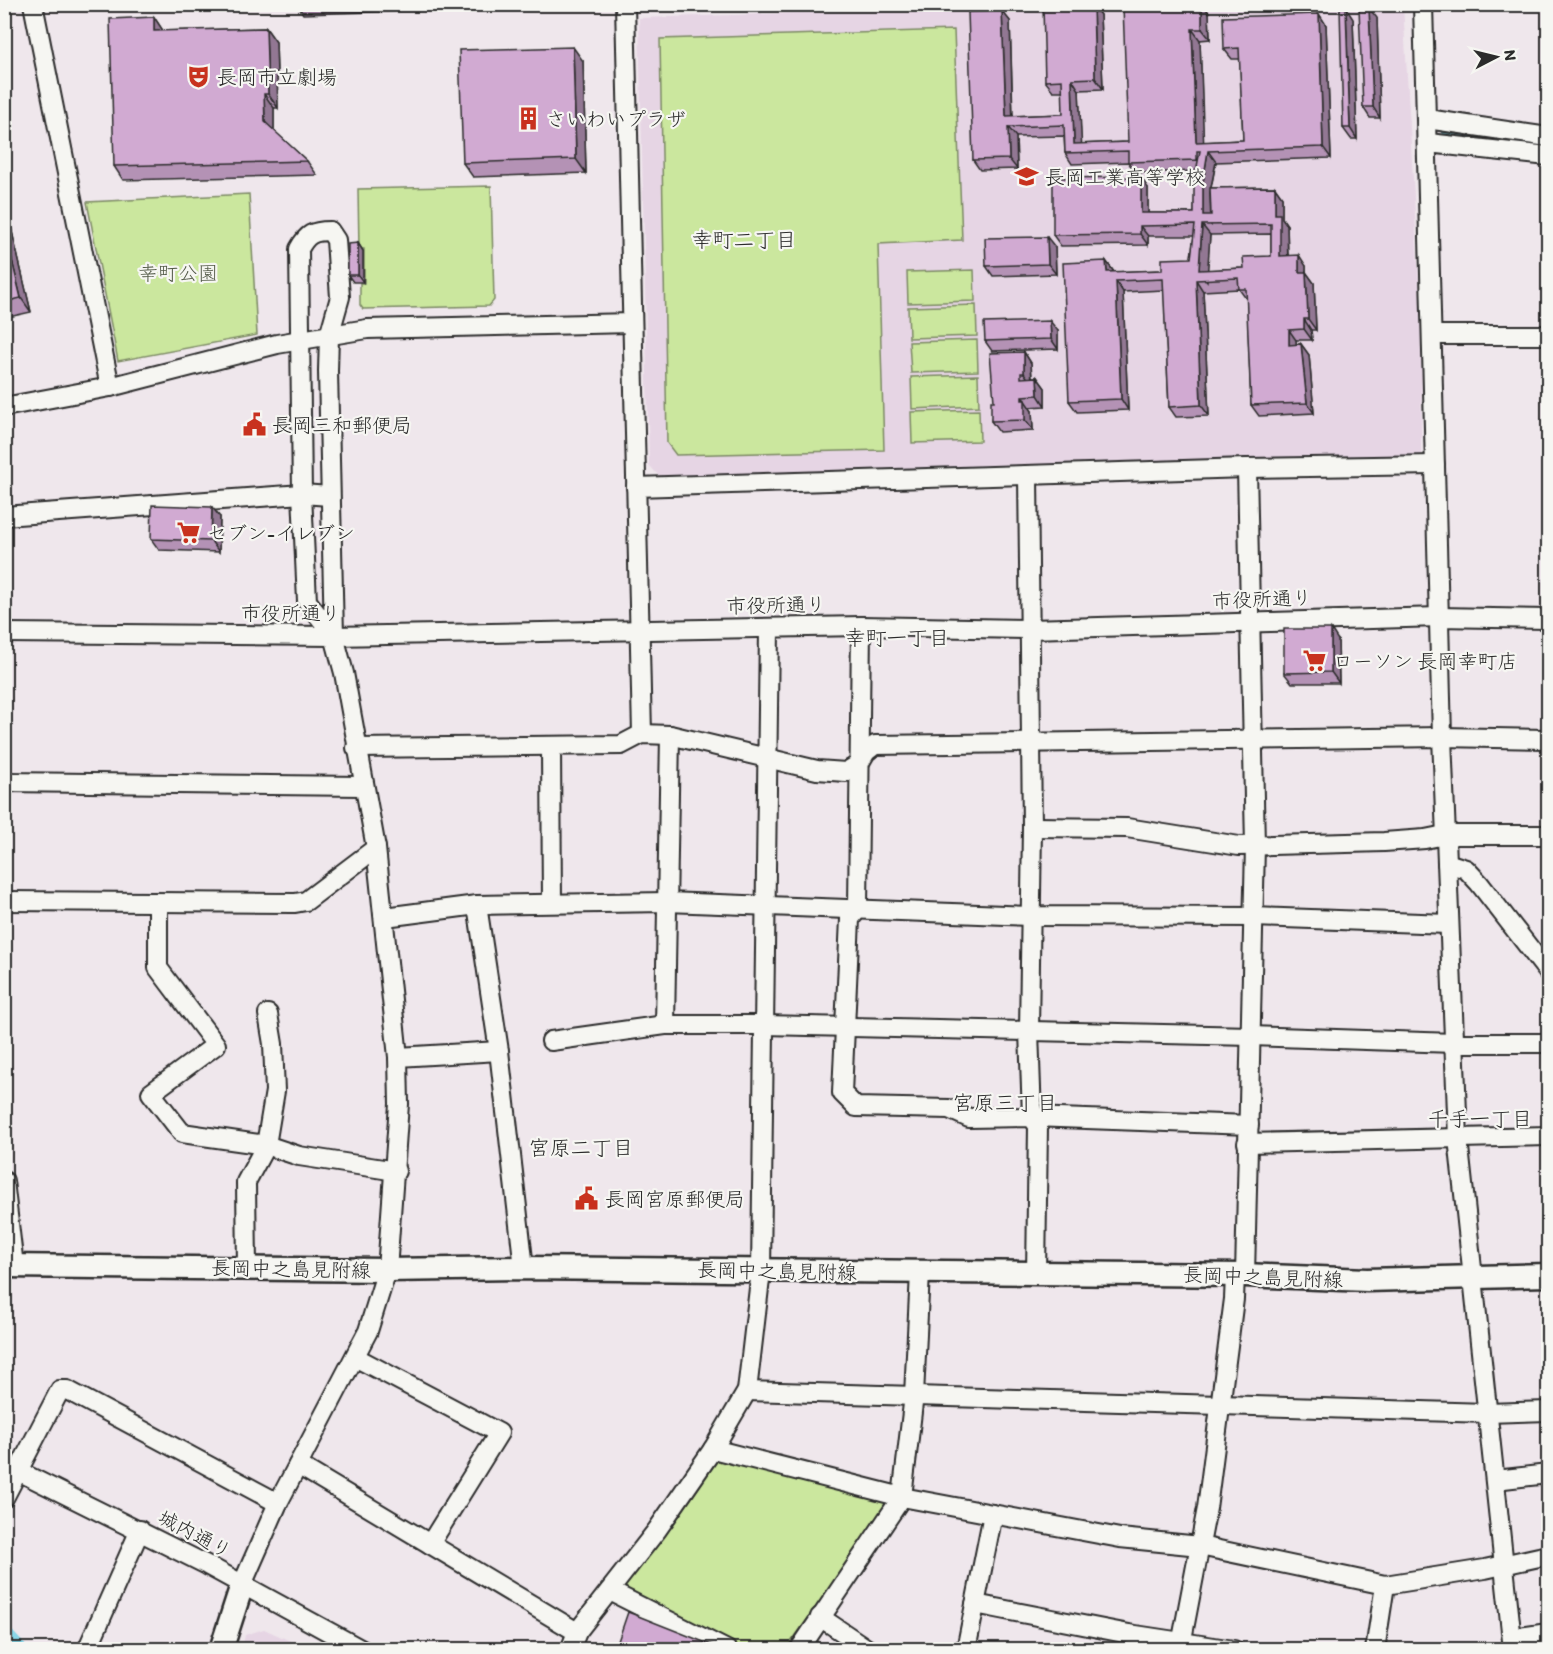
<svg xmlns="http://www.w3.org/2000/svg" width="1553" height="1654" viewBox="0 0 1553 1654" font-family="Itim,'Klee One',sans-serif">
<style>
.built{fill:#e6d5e4}
.green{fill:#cbe79e;stroke:#7b8964;stroke-width:1.5}
.lines{fill:none;stroke-linecap:round;stroke-linejoin:round}
.stream{stroke:#63929c;stroke-width:4.5}
.canal{stroke:#89d6e8;stroke-width:16}
.minor-casing{stroke:#2b2b2b;stroke-width:22}
.major-casing{stroke:#2b2b2b;stroke-width:27}
.minor{stroke:#f6f6f2;stroke-width:18}
.major{stroke:#f6f6f2;stroke-width:22}
.wall{fill:#b492b5;stroke:#2b2b2b;stroke-width:1.5;fill-rule:evenodd}
.shaded-wall{fill:#927793;stroke:#2b2b2b;stroke-width:1.5}
.building{fill:#d1aad2;stroke:#2b2b2b;stroke-width:1.5;fill-rule:evenodd}
.labels{text-anchor:middle;stroke-width:4.5;stroke-linejoin:round;paint-order:stroke}
.poi-label{font-size:20px;fill:#2b2b2b;stroke:#f6f6f2;text-anchor:start}
.park-label{font-size:20px;fill:#535a48;stroke:#f6f6f2}
.street-label{font-size:20px;fill:#2b2b2b;stroke:#f6f6f2}
.neighbourhood-label{font-size:21px;fill:#2b2b2b;stroke:#f6f6f2}
</style>
<rect width="100%" height="100%" fill="#efe7ec"/>
<filter id="ink" filterUnits="userSpaceOnUse"><feTurbulence type="fractalNoise" baseFrequency=".0167" numOctaves="2"/><feDisplacementMap in="SourceGraphic" scale="12" xChannelSelector="R" yChannelSelector="G"/><feConvolveMatrix kernelMatrix="1 2 1 2 8 2 1 2 1" color-interpolation-filters="sRGB"/></filter>
<g filter="url(#ink)">
<g class="built">
<path d="M1034 5H1403L1422 336 1421 457 659 476 649 465 639 18Z"/>
<path d="M264 1629 308 1649H242L245 1635Z"/>
</g>
<g class="green">
<path d="M954 30 962 240 878 244 884 450 676 455 667 443 660 39Z"/>
<path d="M491 186 494 300 489 306 363 309 360 305V283H364V249H359L358 189Z"/>
<path d="M249 194 257 335 118 361 87 202Z"/>
<path d="M974 270 975 301 908 303 907 272Z"/>
<path d="M976 305 977 336 909 338 908 307Z"/>
<path d="M977 340 978 371 911 373 909 342Z"/>
<path d="M978 375 979 406 912 409 911 377Z"/>
<path d="M979 410 980 441 912 443 911 412Z"/>
<path d="M720 1457 891 1502 786 1649H744L623 1588 673 1525Z"/>
</g>
<g class="lines">
<path class="stream" d="M1444 132 1492 138"/>
<path class="canal" d="M4 1634 19 1650"/>
<defs>
<g id="minor">
<path d="M33 4 110 387"/>
<path d="M625 4 642 734"/>
<path d="M1423 4 1442 737 1458 1138 1513 1650"/>
<path d="M1427 119 1548 137"/>
<path d="M1428 143 1548 156"/>
<path d="M1433 335H1548"/>
<path d="M4 407 110 387 277 344 367 329 632 323"/>
<path d="M1028 476 1032 827 1029 1031 1032 1117 1038 1126 1036 1274"/>
<path d="M636 487 1247 468 1435 465"/>
<path d="M4 516 302 494 330 496"/>
<path d="M861 626 858 909 850 919 842 1093 856 1107 949 1109 969 1118 1032 1117 1249 1125"/>
<path d="M4 633 334 636 861 626 1030 629 1439 617 1548 619"/>
<path d="M551 747 552 903"/>
<path d="M356 748 621 745 642 734 670 735 817 770 846 772 859 764 866 752 875 745 1442 737 1548 739"/>
<path d="M4 782 363 786"/>
<path d="M1032 827 1127 828 1239 846 1384 842 1425 839 1445 835H1548"/>
<path d="M1447 863 1466 869 1479 883 1548 972"/>
<path d="M4 901 295 903 306 901 376 848"/>
<path d="M158 904V968L216 1045 151 1093 182 1133 266 1145 299 1156 396 1171"/>
<path d="M477 905 499 1051 524 1268"/>
<path d="M385 917 477 905 667 902 1030 916 1254 917 1448 924"/>
<path d="M665 1025 670 735"/>
<path d="M551 1041 665 1025H764L1252 1036 1454 1043H1548"/>
<path d="M398 1057 499 1051"/>
<path d="M1247 1143 1548 1136"/>
<path d="M4 1181 14 1266"/>
<path d="M247 1269 246 1182 266 1145 275 1091 273 1044 268 1014"/>
<path d="M1245 1275 1255 846 1247 468"/>
<path d="M355 1357 499 1433 430 1544"/>
<path d="M747 1391 1487 1413 1548 1411"/>
<path d="M713 1449 902 1497 1120 1538 1200 1546 1385 1585 1485 1569 1548 1555"/>
<path d="M4 1464 207 1565 362 1650"/>
<path d="M298 1465 577 1632"/>
<path d="M1495 1480 1548 1474"/>
<path d="M4 1498 60 1390H67L278 1503"/>
<path d="M242 1585 278 1503 368 1331 387 1270 399 1104 398 1057 376 848 344 673 334 636 328 371 329 336 340 297 336 240 330 231C313 231 307 234 299 249L302 494 307 601 334 636"/>
<path d="M610 1591 727 1650"/>
<path d="M975 1604 1129 1634 1234 1650"/>
<path d="M820 1617 869 1650"/>
<path d="M1512 1638 1548 1633"/>
<path d="M87 1650 140 1530"/>
<path d="M570 1650 577 1632 657 1530 713 1449 747 1391 761 1271 769 629"/>
<path d="M799 1650 902 1497 914 1395 920 1273"/>
<path d="M966 1650 993 1514"/>
<path d="M1180 1650 1207 1508 1234 1299 1235 1275"/>
<path d="M1375 1650 1385 1585"/>
</g>
<g id="major">
<path d="M4 1266 387 1270 524 1268 1245 1275 1367 1280 1548 1275"/>
<path d="M221 1650 242 1585"/>
</g>
</defs>
<use href="#minor" class="minor-casing"/>
<use href="#major" class="major-casing"/>
<use href="#minor" class="minor"/>
<use href="#major" class="major"/>
</g>
<g class="wall">
<path d="M297 4H443V10L303 14Z"/>
<path d="M1202 4H1203L1209 13 1210 39 1200 40 1203 142 1243 140 1240 59H1232L1224 49 1319 14 1326 25 1331 158 1216 162 1211 188 1275 187 1282 197V218L1287 225 1288 255 1306 266V272L1314 283 1316 330H1311L1312 340H1296V344H1301L1309 355 1314 413 1259 416 1251 405 1247 300 1239 289 1203 291 1209 416 1176 417 1169 407 1164 290 1123 292 1128 410 1077 412 1069 401 1106 261 1114 272 1162 270 1191 258 1194 236H1148V245L1061 246 1053 235 1148 188V213H1194L1196 171 1136 173 1128 162 1072 164 1065 153 1064 136 1016 137 1017 169 980 170 973 160 1002 11 1010 21 1013 116 1063 114V91H1053L1045 81 1093 5 1100 15 1103 89 1079 90 1081 144 1128 142ZM1271 234V256L1244 268 1207 270 1210 235Z"/>
<path d="M154 17 163 31 266 28 276 42 278 108H274V131L307 161 317 175 123 180 114 166Z"/>
<path d="M1377 18 1380 118H1370L1363 107Z"/>
<path d="M1353 19 1357 139H1351L1343 128Z"/>
<path d="M583 61 586 173 473 177 463 163Z"/>
<path d="M4 198 31 312 4 318Z"/>
<path d="M358 243 363 251V282H353L348 275Z"/>
<path d="M1055 247 1056 274 993 276 986 266Z"/>
<path d="M1058 331V349L992 351 985 341Z"/>
<path d="M1024 352 1031 363 1032 377H1037L1045 388V406L1029 407 1032 411 1033 430 999 432 991 421 994 401Z"/>
<path d="M220 517 219 552 159 550 151 539Z"/>
<path d="M1338 640 1339 683H1292L1284 673Z"/>
</g>
<g class="shaded-wall">
<path d="M1202 4H1203L1209 13 1210 39 1202 29Z"/>
<path d="M1093 5 1100 15 1103 89 1095 78Z"/>
<path d="M1346 8 1353 19 1357 139 1350 128Z"/>
<path d="M1369 8 1377 18 1380 118 1373 107Z"/>
<path d="M1002 11 1010 21 1013 127 1006 116Z"/>
<path d="M1319 14 1326 25 1331 158 1323 147Z"/>
<path d="M154 17 164 32 154 31Z"/>
<path d="M266 28 276 42 278 108 268 94Z"/>
<path d="M1192 29 1200 40 1204 152 1196 142Z"/>
<path d="M573 47 583 61 586 173 576 159Z"/>
<path d="M1072 79 1079 90 1082 153 1074 144Z"/>
<path d="M264 94 274 108V136L265 122Z"/>
<path d="M1008 127 1016 137 1017 169 1009 159Z"/>
<path d="M1208 151 1216 162 1210 192 1211 225 1203 215V182Z"/>
<path d="M1141 177 1148 188V224L1141 213Z"/>
<path d="M1275 187 1282 197V218L1287 225 1288 266 1280 256 1275 214Z"/>
<path d="M4 198 31 312 21 298 4 227Z"/>
<path d="M1202 225 1210 235 1207 281 1199 270Z"/>
<path d="M1140 226 1148 236V245L1140 234Z"/>
<path d="M1047 237 1055 247 1056 274 1048 264Z"/>
<path d="M358 243 363 251V282L358 275Z"/>
<path d="M1299 255 1306 266V283L1299 272Z"/>
<path d="M1106 261 1114 272H1107Z"/>
<path d="M1306 272 1314 283 1316 330 1308 319Z"/>
<path d="M1196 280 1203 291 1209 416 1201 405Z"/>
<path d="M1116 281 1123 292 1128 410 1121 399Z"/>
<path d="M1304 319 1311 330 1312 340 1304 329Z"/>
<path d="M1050 321 1058 331V349L1051 339Z"/>
<path d="M1289 330 1296 340 1297 355 1289 345Z"/>
<path d="M1301 344 1309 355 1314 413 1307 403Z"/>
<path d="M1024 352 1031 363 1032 384 1024 373Z"/>
<path d="M1037 377 1045 388V406L1038 395Z"/>
<path d="M1022 396 1032 411 1033 430 1025 420Z"/>
<path d="M212 507 220 517 219 552 211 541Z"/>
<path d="M1331 629 1338 640 1339 683 1331 672Z"/>
</g>
<g class="building">
<path d="M1153 4H1202V29H1192L1196 142 1243 140 1239 48 1224 49 1223 17 1319 14 1323 147 1208 151 1203 182V215H1211L1210 188 1275 187V214H1280V256L1299 255V272H1306L1308 319H1304V329L1289 330V345L1301 344 1307 403 1251 405 1246 289H1239L1238 278 1196 280 1201 405 1169 407 1163 279 1116 281 1121 399 1069 401 1063 263 1106 261 1107 272 1162 270V259L1191 258 1195 225 1140 226V234L1053 235V178L1141 177V213H1194V182L1200 151H1197V160L1128 162V151L1065 153 1064 125 1008 127 1009 159 973 160 968 12 1002 11 1006 116 1063 114 1062 80 1045 81 1043 7 1093 5 1095 78 1072 79 1074 144 1128 142 1123 6ZM1271 224V256L1243 257 1244 268 1199 270 1202 225Z"/>
<path d="M1340 8H1346L1350 128H1343Z"/>
<path d="M1359 8H1369L1373 107H1363Z"/>
<path d="M154 17V31L266 28 268 94H264L265 122 307 161 114 166 110 19Z"/>
<path d="M573 47 576 159 463 163 459 50Z"/>
<path d="M4 227 21 298 4 302Z"/>
<path d="M1047 237 1048 264 986 266 985 238Z"/>
<path d="M358 243V275H348V244Z"/>
<path d="M1050 321 1051 339 985 341 984 323Z"/>
<path d="M1024 352V373H1021V378L1037 377 1038 395 1022 396V400H1025V420L991 421V401H994L990 353Z"/>
<path d="M152 505 212 507 211 541 151 539Z"/>
<path d="M1284 629H1331V672L1284 673Z"/>
<path d="M628 1612 714 1646 713 1650H615Z"/>
</g>
</g>
<defs>
<symbol id="theatre-bare" viewBox="-9 -9 18 18"><path d="M-5-5.5Q0-4 5-5.5V0Q5 5 0 6Q-5 5-5 0ZM-3.3-2.5H-1v1.5H-3.3ZM1-2.5H3.3v1.5H1ZM-2.8 1Q0 5.5 2.8 1Z" fill="#c8321e" stroke="#f6f6f2" stroke-width="2.5" paint-order="stroke"/></symbol>
<symbol id="building-bare" viewBox="-9 -9 18 18"><path d="M-4-6H4V6H1V3H-1V6H-4ZM-2.5-4.3h1.7v1.8h-1.7ZM.8-4.3h1.7v1.8H.8ZM-2.5-1h1.7V.8h-1.7ZM.8-1h1.7V.8H.8Z" fill="#c8321e" stroke="#f6f6f2" stroke-width="2.5" paint-order="stroke"/></symbol>
<symbol id="school-bare" viewBox="-9 -9 18 18"><path d="M0-5L7-2L0 1L-7-2ZM-4 1L0 2.5L4 1V4Q0 6-4 4Z" fill="#c8321e" stroke="#f6f6f2" stroke-width="2.5" paint-order="stroke"/></symbol>
<symbol id="civic-bare" viewBox="-9 -9 18 18"><path d="M-.6-6.5H3V-4.5H.6V-3L4-1V1h2V6H-6V1h2V-1L-.6-3ZM-1.2 2.5V6h2.4V2.5Z" fill="#c8321e" stroke="#f6f6f2" stroke-width="2.5" paint-order="stroke"/></symbol>
<symbol id="supermarket-bare" viewBox="-9 -9 18 18"><path d="M-6-5.5h2.5l.6 2H6L4.5 2H-2.5L-4.4-4H-6ZM-1.5 3.2a1.3 1.3 0 1 0 .1 0ZM3 3.2a1.3 1.3 0 1 0 .1 0Z" fill="#c8321e" stroke="#f6f6f2" stroke-width="2.5" paint-order="stroke"/></symbol>
</defs>
<g fill-rule="evenodd">
<use href="#theatre-bare" x="182" y="60" width="33" height="33"/>
<use href="#building-bare" x="512" y="102" width="33" height="33"/>
<use href="#school-bare" x="1010" y="160" width="33" height="33"/>
<use href="#civic-bare" x="238" y="408" width="33" height="33"/>
<use href="#supermarket-bare" x="172" y="516" width="33" height="33"/>
<use href="#supermarket-bare" x="1298" y="644" width="33" height="33"/>
<use href="#civic-bare" x="570" y="1182" width="33" height="33"/>
</g>
<g class="labels">
<g class="poi-label">
<text x="217" y="84">長岡市立劇場</text>
<text x="546" y="126">さいわいプラザ</text>
<text x="1045" y="184">長岡工業高等学校</text>
<text x="272" y="432">長岡三和郵便局</text>
<text x="207" y="540">セブン-イレブン</text>
<text x="1333" y="668">ローソン 長岡幸町店</text>
<text x="605" y="1206">長岡宮原郵便局</text>
</g>
<g class="park-label">
<text x="178" y="280">幸町公園</text>
</g>
<g class="street-label">
<text transform="translate(1262 599) rotate(-2)" y="7">市役所通り</text>
<text transform="translate(776 605) rotate(-1)" y="7">市役所通り</text>
<text x="291" y="620">市役所通り</text>
<text transform="translate(291 1269) rotate(1)" y="7">長岡中之島見附線</text>
<text transform="translate(777 1271) rotate(1)" y="7">長岡中之島見附線</text>
<text transform="translate(1263 1277) rotate(2)" y="7">長岡中之島見附線</text>
<text transform="translate(195 1534) rotate(28)" y="7">城内通り</text>
</g>
<g class="neighbourhood-label">
<text x="744" y="247">幸町二丁目</text>
<text x="897" y="645">幸町一丁目</text>
<text x="1005" y="1110">宮原三丁目</text>
<text x="1480" y="1126">千手一丁目</text>
<text x="581" y="1155">宮原二丁目</text>
</g>
</g>
<rect width="1553" height="1654" fill="none" stroke="#f6f6f2" stroke-width="24"/>
<rect x="12" y="12" width="1529" height="1630" fill="none" stroke="#2b2b2b" stroke-width="2" filter="url(#ink)"/>
<g transform="translate(1496 57) rotate(83)" stroke="#f6f6f2" stroke-width="4.5" paint-order="stroke">
<path d="M0-4.5L10 22L0 15L-10 22Z" fill="#2b2b2b"/>
<text y="-9" font-size="16" font-weight="bold" text-anchor="middle" fill="#2b2b2b">N</text>
</g>
</svg>
